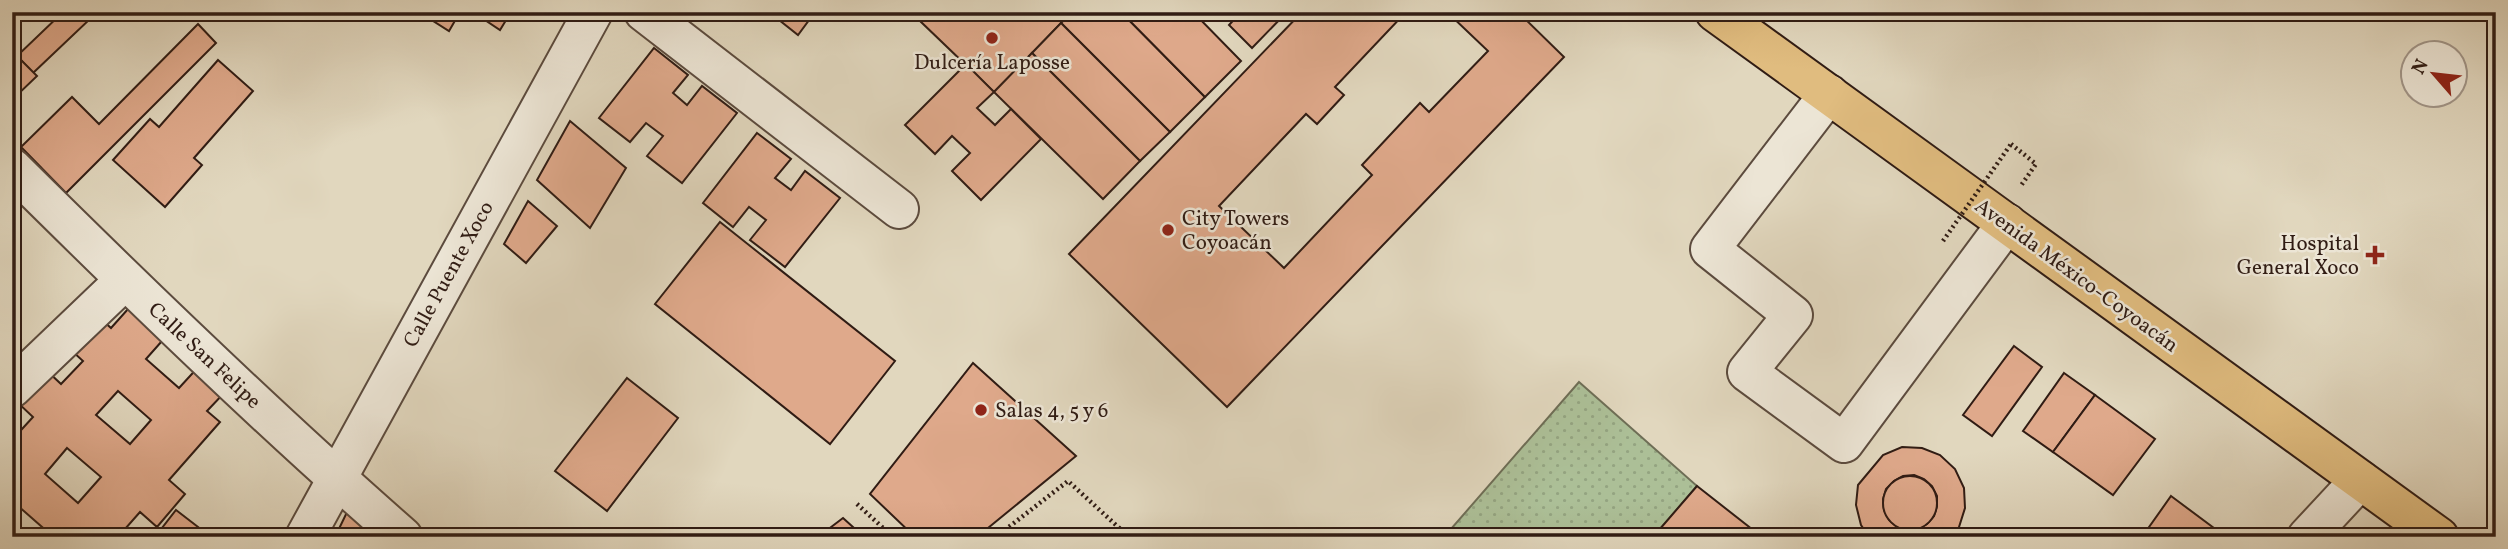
<svg xmlns="http://www.w3.org/2000/svg" width="2508" height="549" viewBox="0 0 2508 549" font-family="Vollkorn,serif">
<style>
.grass{fill:url(#grass-dots);stroke:#6e6e56;stroke-width:2}
.building{fill:#dfa98b;stroke:#301c14;stroke-width:2;fill-rule:evenodd}
.lines{fill:none;stroke-linecap:round;stroke-linejoin:round}
.minor-casing{stroke:#5c4b3e;stroke-width:42}
.major-casing{stroke:#301c14;stroke-width:42}
.path{stroke:#301c14;stroke-width:4.5;stroke-dasharray:2 3.5;stroke-linecap:butt}
.minor{stroke:#ece5d5;stroke-width:38}
.major{stroke:#e0bc7f;stroke-width:38}
.path-bridge{stroke:#301c14;stroke-width:4.5;stroke-dasharray:2 3.5;stroke-linecap:butt}
.poi-dot{fill:#8f2418;stroke:#ece5d5;stroke-width:2.5}
.labels{text-anchor:middle;stroke-width:5;stroke-linejoin:round;paint-order:stroke}
.poi-label{font-size:21px;fill:#301c14;stroke:#ece5d5;text-anchor:start}
.street-label{font-size:21px;fill:#301c14;stroke:#ece5d5}
</style>
<defs>
<pattern id="grass-dots" width="8" height="8" patternUnits="userSpaceOnUse" patternTransform="scale(1.75)"><rect width="8" height="8" fill="#acbf97"/><path d="M2 2h.1M6 6h.1" fill="none" stroke="#94a481" stroke-width="1.8" stroke-linecap="round"/></pattern>
</defs>
<rect width="100%" height="100%" fill="#e1d7be"/>
<filter id="stains"><feTurbulence type="fractalNoise" baseFrequency=".00286" numOctaves="4"/><feColorMatrix values="0 0 0 0 .2 0 0 0 0 .09 0 0 0 0 .02 0 0 0 .5 -.17"/></filter>
<radialGradient id="worn" r=".72"><stop offset=".6" stop-color="#630" stop-opacity="0"/><stop offset="1" stop-color="#630" stop-opacity=".3"/></radialGradient>
<path class="grass" d="M1579 382 1697 486 1653 537H1444Z"/>
<g class="building">
<path d="M63 12H84L90 19 33 73 17 56Z"/>
<path d="M419 12H460L449 31Z"/>
<path d="M473 12H511L500 30Z"/>
<path d="M769 12H815L798 35Z"/>
<path d="M924 12H1072L994 92 919 20Z"/>
<path d="M1072 12H1121L1205 97 1170 132 1061 23Z"/>
<path d="M1121 12H1193L1241 61 1205 97Z"/>
<path d="M1241 12H1287L1252 48 1229 25Z"/>
<path d="M1302 12H1406L1335 87 1344 95 1317 124 1306 114 1219 206 1284 268 1372 175 1362 165 1420 103 1429 112 1488 51 1447 12H1518L1564 57 1227 407 1069 254Z"/>
<path d="M1061 23 1170 132 1140 161 1032 53Z"/>
<path d="M198 24 216 43 66 193 21 147 72 97 99 124Z"/>
<path d="M654 48 688 75 673 93 687 105 702 86 737 113 682 183 647 156 663 136 646 123 630 142 599 118Z"/>
<path d="M1032 53 1140 161 1103 199 994 92Z"/>
<path d="M17 56 37 76 12 100V60Z"/>
<path d="M218 60 253 91 194 158 202 165 165 207 113 160 150 119 159 127Z"/>
<path d="M966 64 994 92 977 108 995 125 1011 109 1041 139 981 200 952 171 970 153 952 136 935 154 905 125Z"/>
<path d="M570 121 626 168 590 228 537 180Z"/>
<path d="M757 133 791 159 775 178 791 190 805 171 840 198 785 267 750 240 766 220 749 207 733 227 703 203Z"/>
<path d="M528 201 557 226 526 263 504 244Z"/>
<path d="M720 222 895 361 830 444 655 304Z"/>
<path d="M137 299 170 332 146 359 179 388 201 364 226 391 207 411 220 422 169 480 185 494 157 527 140 512 118 537H48L50 534 17 505 12 510V440L33 417 17 402 45 369 61 384 83 361 72 351 101 319 111 328ZM118 391 151 420 130 444 96 415ZM67 448 101 477 78 503 45 474Z"/>
<path d="M2014 346 2042 367 1992 436 1963 415Z"/>
<path d="M973 363 1076 456 977 537H915L870 494Z"/>
<path d="M2064 373 2095 395 2053 452 2023 431Z"/>
<path d="M627 378 678 418 607 511 555 471Z"/>
<path d="M2095 395 2155 439 2113 495 2053 452Z"/>
<path d="M1902 447 1922 448 1940 455 1955 469 1964 488 1965 508 1959 527 1951 537H1869L1861 525 1856 505 1858 485 1883 455ZM1914 475 1924 479 1932 486 1937 496V506L1934 516 1927 524 1917 529 1907 530 1897 527 1889 520 1884 510 1883 499 1886 489 1894 481 1903 476Z"/>
<circle cx="1910" cy="503" r="27"/>
<path d="M1697 486 1762 537H1653Z"/>
<path d="M2171 496 2226 537H2142Z"/>
<path d="M349 508 383 537H335Z"/>
<path d="M176 510 211 537H155Z"/>
<path d="M843 518 864 537H818Z"/>
</g>
<g class="lines">
<defs>
<g id="minor">
<path d="M644 12 899 209"/>
<path d="M1829 94 1710 249 1793 315 1747 372 1844 443 2007 223"/>
<path d="M12 168C139 294 268 419 403 537"/>
<path d="M12 388 125 280"/>
<path d="M305 537 593 12"/>
<path d="M2307 537 2360 480"/>
</g>
<path id="major" d="M1715 12 2439 537"/>
</defs>
<use href="#minor" class="minor-casing"/>
<use href="#major" class="major-casing"/>
<g class="path">
<path d="M2011 144 2036 164 2020 187"/>
<path d="M857 504 893 537"/>
<path d="M996 537 1068 481 1129 537"/>
</g>
<use href="#minor" class="minor"/>
<use href="#major" class="major"/>
<path class="path-bridge" d="M1943 241 2011 144"/>
</g>
<g class="poi-dot">
<circle cx="992" cy="38" r="7"/>
<circle cx="1168" cy="230" r="7"/>
<path d="M2371.5 244.5h7v7h7v7h-7v7h-7v-7h-7v-7h7z"/>
<circle cx="981" cy="410" r="7"/>
</g>
<g class="labels">
<g class="poi-label">
<text x="992" y="69" text-anchor="middle">Dulcería Laposse</text>
<text x="1182" y="225">City Towers<tspan x="1182" dy="24">Coyoacán</tspan></text>
<text x="2359" y="250" text-anchor="end">Hospital<tspan x="2359" dy="24">General Xoco</tspan></text>
<text x="995" y="417">Salas 4, 5 y 6</text>
</g>
<g class="street-label">
<text transform="translate(448 274) rotate(-61)" y="7">Calle Puente Xoco</text>
<text transform="translate(2077 275) rotate(36)" y="7">Avenida México-Coyoacán</text>
<text transform="translate(205 355) rotate(43)" y="7">Calle San Felipe</text>
</g>
</g>
<rect width="2508" height="549" fill="none" stroke="#e1d7be" stroke-width="42"/>
<rect x="14" y="14" width="2480" height="521" fill="none" stroke="#301c14" stroke-width="3.5"/>
<rect x="21" y="21" width="2466" height="507" fill="none" stroke="#301c14" stroke-width="2"/>
<g transform="translate(2434 74) rotate(298)"><circle r="33" fill="#ece5d5" stroke="#a19588" stroke-width="2"/>
<path d="M0-5L12 26L0 18L-12 26Z" fill="#8f2418"/>
<text y="-10" font-size="19" font-weight="bold" text-anchor="middle" fill="#301c14">N</text>
</g>
<rect width="100%" height="100%" filter="url(#stains)"/>
<rect width="100%" height="100%" fill="url(#worn)"/>
</svg>
